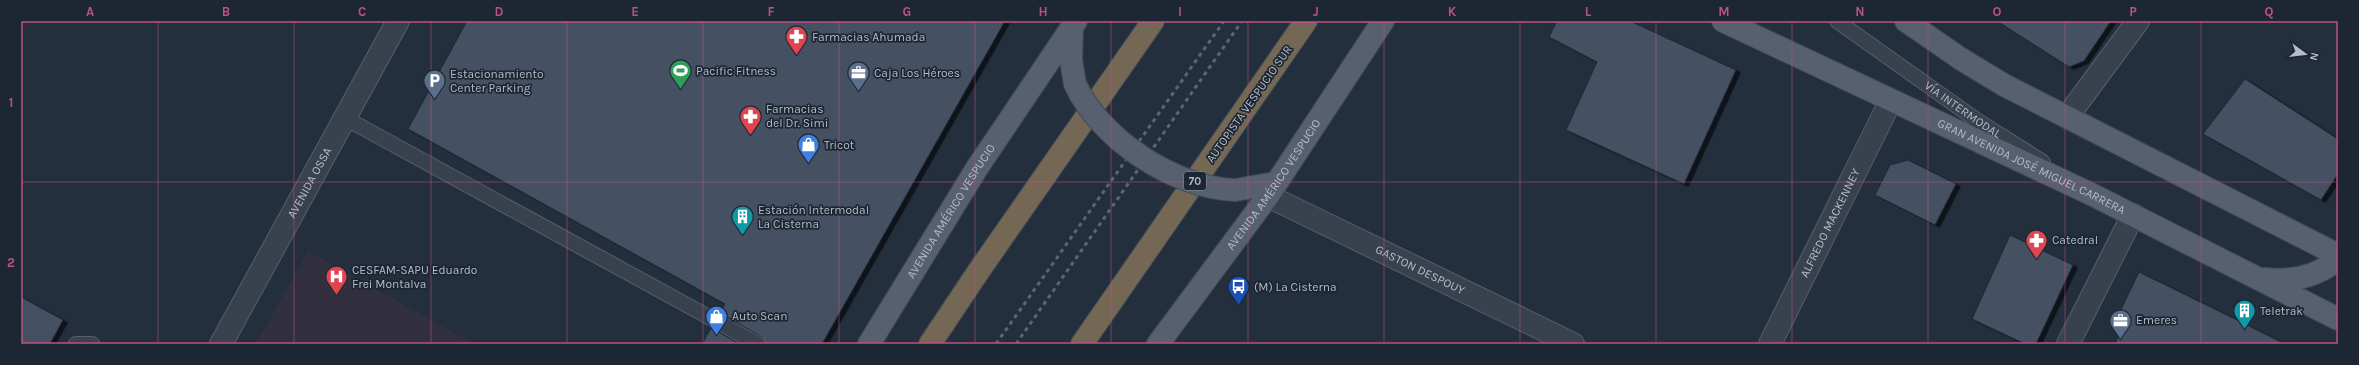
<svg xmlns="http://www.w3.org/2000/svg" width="2359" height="365" viewBox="0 0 2359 365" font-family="Karla,sans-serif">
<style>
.medical{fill:#32303f}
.building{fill:#455162;stroke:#1f2835;filter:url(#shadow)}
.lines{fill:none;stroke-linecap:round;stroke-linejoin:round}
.service-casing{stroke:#565f6c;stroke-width:16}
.minor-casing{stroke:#565f6c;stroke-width:24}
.primary-casing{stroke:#414a57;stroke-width:24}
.motorway-casing{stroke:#434c59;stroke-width:24}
.service{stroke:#38414e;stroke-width:14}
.minor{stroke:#38414e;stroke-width:22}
.primary{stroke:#56606e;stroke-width:22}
.motorway{stroke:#746855;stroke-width:22}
.rail{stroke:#5a6575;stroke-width:3;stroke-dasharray:4 4;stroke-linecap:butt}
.primary-bridge-casing{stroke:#414a57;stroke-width:24;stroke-linecap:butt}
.primary-bridge{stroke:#56606e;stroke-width:22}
.grid{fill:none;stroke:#bd5182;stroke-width:1;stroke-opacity:0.55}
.labels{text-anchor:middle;stroke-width:3.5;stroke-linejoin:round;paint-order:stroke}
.shield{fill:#1d2633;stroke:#878f9c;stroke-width:1}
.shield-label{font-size:11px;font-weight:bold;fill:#b4bcc9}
.poi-label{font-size:12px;fill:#b4bcc9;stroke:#1d2633;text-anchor:start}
.street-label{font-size:12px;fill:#b4bcc9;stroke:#1d2633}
.neatline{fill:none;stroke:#bd5182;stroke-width:1.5}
.grid-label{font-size:13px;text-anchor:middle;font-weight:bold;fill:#bd5182}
</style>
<defs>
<filter id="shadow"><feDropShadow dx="4.5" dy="2.5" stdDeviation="0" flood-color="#0009"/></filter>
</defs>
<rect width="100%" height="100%" fill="#242f3e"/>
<path class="medical" d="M308 251 474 344H256Z"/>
<g class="building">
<path d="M467 21H1005L822 344H766L762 337 720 313 725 304 408 129Z"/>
<path d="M1557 21H1630L1736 70 1684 184 1566 130 1597 62 1549 37Z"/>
<path d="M1997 21H2111L2084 61 2069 67Z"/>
<path d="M2245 79 2338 139V174L2321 200 2203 134Z"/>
<path d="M1908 160 1956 184 1935 225 1875 195 1890 165Z"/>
<path d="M2010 235 2073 265 2036 344H2025L1972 319Z"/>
<path d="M2139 272 2235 319 2285 344H2115L2123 326 2115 322Z"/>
<path d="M21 297 63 320 50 344H21Z"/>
<path d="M711 328 740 344H702Z"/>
</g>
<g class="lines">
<defs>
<g id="service">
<path id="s1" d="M1837 21 1978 121 2043 162"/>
<path d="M345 118 758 344"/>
<path d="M76 344H92"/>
</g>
<g id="minor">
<path d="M2067 117 2138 21"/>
<path id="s2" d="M1268 196 1573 344"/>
<path id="s3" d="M221 344 398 21"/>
<path id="s4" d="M1770 344 1890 102"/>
<path d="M2068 344 2133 215"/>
</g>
<g id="primary">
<path id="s5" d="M1723 21 2091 194 2338 319"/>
<path d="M1906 21 1961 59 2004 85 2338 255"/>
<path d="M1072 28 1071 60 1075 84"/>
<path d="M1235 190 1276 183"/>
<path d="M2264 279C2291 282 2317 277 2338 259"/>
<path id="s6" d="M869 344 977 168 1076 21"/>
<path id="s7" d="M1158 344 1268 196 1383 21"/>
</g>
<g id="motorway">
<path d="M930 344 978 272 1153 21"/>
<path d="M1082 344 1306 21"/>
</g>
</defs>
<use href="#service" class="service-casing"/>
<use href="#minor" class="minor-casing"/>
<use href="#primary" class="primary-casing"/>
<use href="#motorway" class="motorway-casing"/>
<use href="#service" class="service"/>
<use href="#minor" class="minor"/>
<use href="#primary" class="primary"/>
<use href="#motorway" class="motorway"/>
<g class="rail">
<path d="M996 344 1224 21"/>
<path d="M1016 344 1242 21"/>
</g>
<defs>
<path id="primary-bridge" d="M1075 84C1100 139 1174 188 1235 190"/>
</defs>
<use href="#primary-bridge" class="primary-bridge-casing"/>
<use href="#primary-bridge" class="primary-bridge"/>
</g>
<path class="grid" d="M158 21V344M294 21V344M431 21V344M567 21V344M703 21V344M839 21V344M975 21V344M1111 21V344M1248 21V344M1384 21V344M1520 21V344M1656 21V344M1792 21V344M1928 21V344M2065 21V344M2201 21V344M21 182H2338"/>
<defs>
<symbol id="pharmacy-pin" viewBox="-11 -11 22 30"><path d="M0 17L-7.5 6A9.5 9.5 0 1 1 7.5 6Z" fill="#e0444e" stroke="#1d2633"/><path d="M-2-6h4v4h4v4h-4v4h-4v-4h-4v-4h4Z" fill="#fff"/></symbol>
<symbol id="stadium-pin" viewBox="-11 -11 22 30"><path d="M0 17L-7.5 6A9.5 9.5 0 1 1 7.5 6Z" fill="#2e9e5b" stroke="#1d2633"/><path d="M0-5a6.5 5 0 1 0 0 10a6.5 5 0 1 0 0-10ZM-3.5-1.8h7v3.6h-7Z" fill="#fff"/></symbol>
<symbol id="office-pin" viewBox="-11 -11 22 30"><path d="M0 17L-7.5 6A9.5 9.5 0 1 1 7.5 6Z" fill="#5c6f8a" stroke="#1d2633"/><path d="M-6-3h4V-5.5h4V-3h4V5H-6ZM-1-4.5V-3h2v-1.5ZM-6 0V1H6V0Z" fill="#fff"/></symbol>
<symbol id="parking-pin" viewBox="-11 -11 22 30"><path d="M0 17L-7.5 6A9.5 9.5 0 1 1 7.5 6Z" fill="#5c6f8a" stroke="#1d2633"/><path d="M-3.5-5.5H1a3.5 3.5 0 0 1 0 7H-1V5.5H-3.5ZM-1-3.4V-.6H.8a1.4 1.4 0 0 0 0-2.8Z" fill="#fff"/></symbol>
<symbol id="shop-pin" viewBox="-11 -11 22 30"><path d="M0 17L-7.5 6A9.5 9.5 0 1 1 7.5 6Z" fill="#3f7fe0" stroke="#1d2633"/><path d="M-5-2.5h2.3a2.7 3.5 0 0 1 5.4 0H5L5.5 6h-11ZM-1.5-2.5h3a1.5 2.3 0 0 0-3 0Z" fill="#fff"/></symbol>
<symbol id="building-pin" viewBox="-11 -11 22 30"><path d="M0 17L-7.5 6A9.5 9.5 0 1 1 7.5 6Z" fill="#0f9aa8" stroke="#1d2633"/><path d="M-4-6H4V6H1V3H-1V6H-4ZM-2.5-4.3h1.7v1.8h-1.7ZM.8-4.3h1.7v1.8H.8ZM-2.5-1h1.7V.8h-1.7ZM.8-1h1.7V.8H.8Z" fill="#fff"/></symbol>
<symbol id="hospital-pin" viewBox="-11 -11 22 30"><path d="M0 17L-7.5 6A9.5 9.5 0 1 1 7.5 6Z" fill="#e0444e" stroke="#1d2633"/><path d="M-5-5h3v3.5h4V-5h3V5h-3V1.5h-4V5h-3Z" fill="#fff"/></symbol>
<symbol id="bus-pin" viewBox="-11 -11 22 30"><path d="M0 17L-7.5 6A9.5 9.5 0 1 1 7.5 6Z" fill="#1a4fb4" stroke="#1d2633"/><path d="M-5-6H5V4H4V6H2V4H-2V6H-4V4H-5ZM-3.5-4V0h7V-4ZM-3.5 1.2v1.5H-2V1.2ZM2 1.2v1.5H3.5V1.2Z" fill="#fff"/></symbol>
</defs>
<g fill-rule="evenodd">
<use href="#pharmacy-pin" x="784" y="24" width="25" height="34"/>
<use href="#stadium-pin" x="668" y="58" width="25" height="34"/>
<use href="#office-pin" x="846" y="60" width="25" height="34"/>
<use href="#parking-pin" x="422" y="68" width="25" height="34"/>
<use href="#pharmacy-pin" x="738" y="104" width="25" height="34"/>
<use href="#shop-pin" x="796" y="132" width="25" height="34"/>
<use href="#building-pin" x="730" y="204" width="25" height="34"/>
<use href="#pharmacy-pin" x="2024" y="228" width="25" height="34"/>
<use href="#hospital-pin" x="324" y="264" width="25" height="34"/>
<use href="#bus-pin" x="1226" y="274" width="25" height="34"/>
<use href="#building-pin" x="2232" y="298" width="25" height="34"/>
<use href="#shop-pin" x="704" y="304" width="25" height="34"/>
<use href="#office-pin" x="2108" y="308" width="25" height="34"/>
</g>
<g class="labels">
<rect class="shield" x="1184" y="172" width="22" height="18" rx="3"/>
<g class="shield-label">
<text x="1195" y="185">70</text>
</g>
<g class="poi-label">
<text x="812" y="41">Farmacias Ahumada</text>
<text x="696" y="75">Pacific Fitness</text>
<text x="874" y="77">Caja Los Héroes</text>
<text x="450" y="78">Estacionamiento<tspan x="450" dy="14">Center Parking</tspan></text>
<text x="766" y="113">Farmacias<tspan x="766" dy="14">del Dr. Simi</tspan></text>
<text x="824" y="149">Tricot</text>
<text x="758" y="214">Estación Intermodal<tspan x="758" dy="14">La Cisterna</tspan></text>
<text x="2052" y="244">Catedral</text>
<text x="352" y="274">CESFAM-SAPU Eduardo<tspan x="352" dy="14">Frei Montalva</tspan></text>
<text x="1254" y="291">(M) La Cisterna</text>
<text x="2260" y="315">Teletrak</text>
<text x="732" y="320">Auto Scan</text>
<text x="2136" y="324">Emeres</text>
</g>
<g class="street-label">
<text transform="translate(1249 104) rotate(-55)" y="4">AUTOPISTA VESPUCIO SUR</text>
<text dy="4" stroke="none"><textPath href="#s1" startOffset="154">VÍA INTERMODAL</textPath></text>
<text dy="4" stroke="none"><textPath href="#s5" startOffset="341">GRAN AVENIDA JOSÉ MIGUEL CARRERA</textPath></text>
<text dy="4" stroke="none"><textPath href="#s3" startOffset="184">AVENIDA OSSA</textPath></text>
<text dy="4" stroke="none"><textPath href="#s7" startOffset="197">AVENIDA AMÉRICO VESPUCIO</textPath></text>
<text dy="4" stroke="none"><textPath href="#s6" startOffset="156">AVENIDA AMÉRICO VESPUCIO</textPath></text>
<text dy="4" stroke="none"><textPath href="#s4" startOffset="135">ALFREDO MACKENNEY</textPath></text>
<text dy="4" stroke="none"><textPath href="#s2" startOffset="169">GASTON DESPOUY</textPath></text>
</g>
</g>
<rect width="2359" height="365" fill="none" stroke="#1d2633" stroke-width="44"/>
<g transform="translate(2305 54) rotate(105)" stroke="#1d2633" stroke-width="3" paint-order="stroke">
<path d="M0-3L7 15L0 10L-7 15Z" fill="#b4bcc9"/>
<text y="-6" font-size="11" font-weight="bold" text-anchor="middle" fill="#b4bcc9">N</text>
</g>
<rect x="22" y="22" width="2315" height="321" class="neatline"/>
<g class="grid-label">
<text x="90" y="16">A</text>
<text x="226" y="16">B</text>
<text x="362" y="16">C</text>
<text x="499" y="16">D</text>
<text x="635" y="16">E</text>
<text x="771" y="16">F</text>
<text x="907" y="16">G</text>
<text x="1043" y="16">H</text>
<text x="1180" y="16">I</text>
<text x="1316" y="16">J</text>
<text x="1452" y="16">K</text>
<text x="1588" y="16">L</text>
<text x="1724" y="16">M</text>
<text x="1860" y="16">N</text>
<text x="1997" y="16">O</text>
<text x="2133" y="16">P</text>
<text x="2269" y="16">Q</text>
<text x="11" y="107">1</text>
<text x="11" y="267">2</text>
</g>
</svg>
